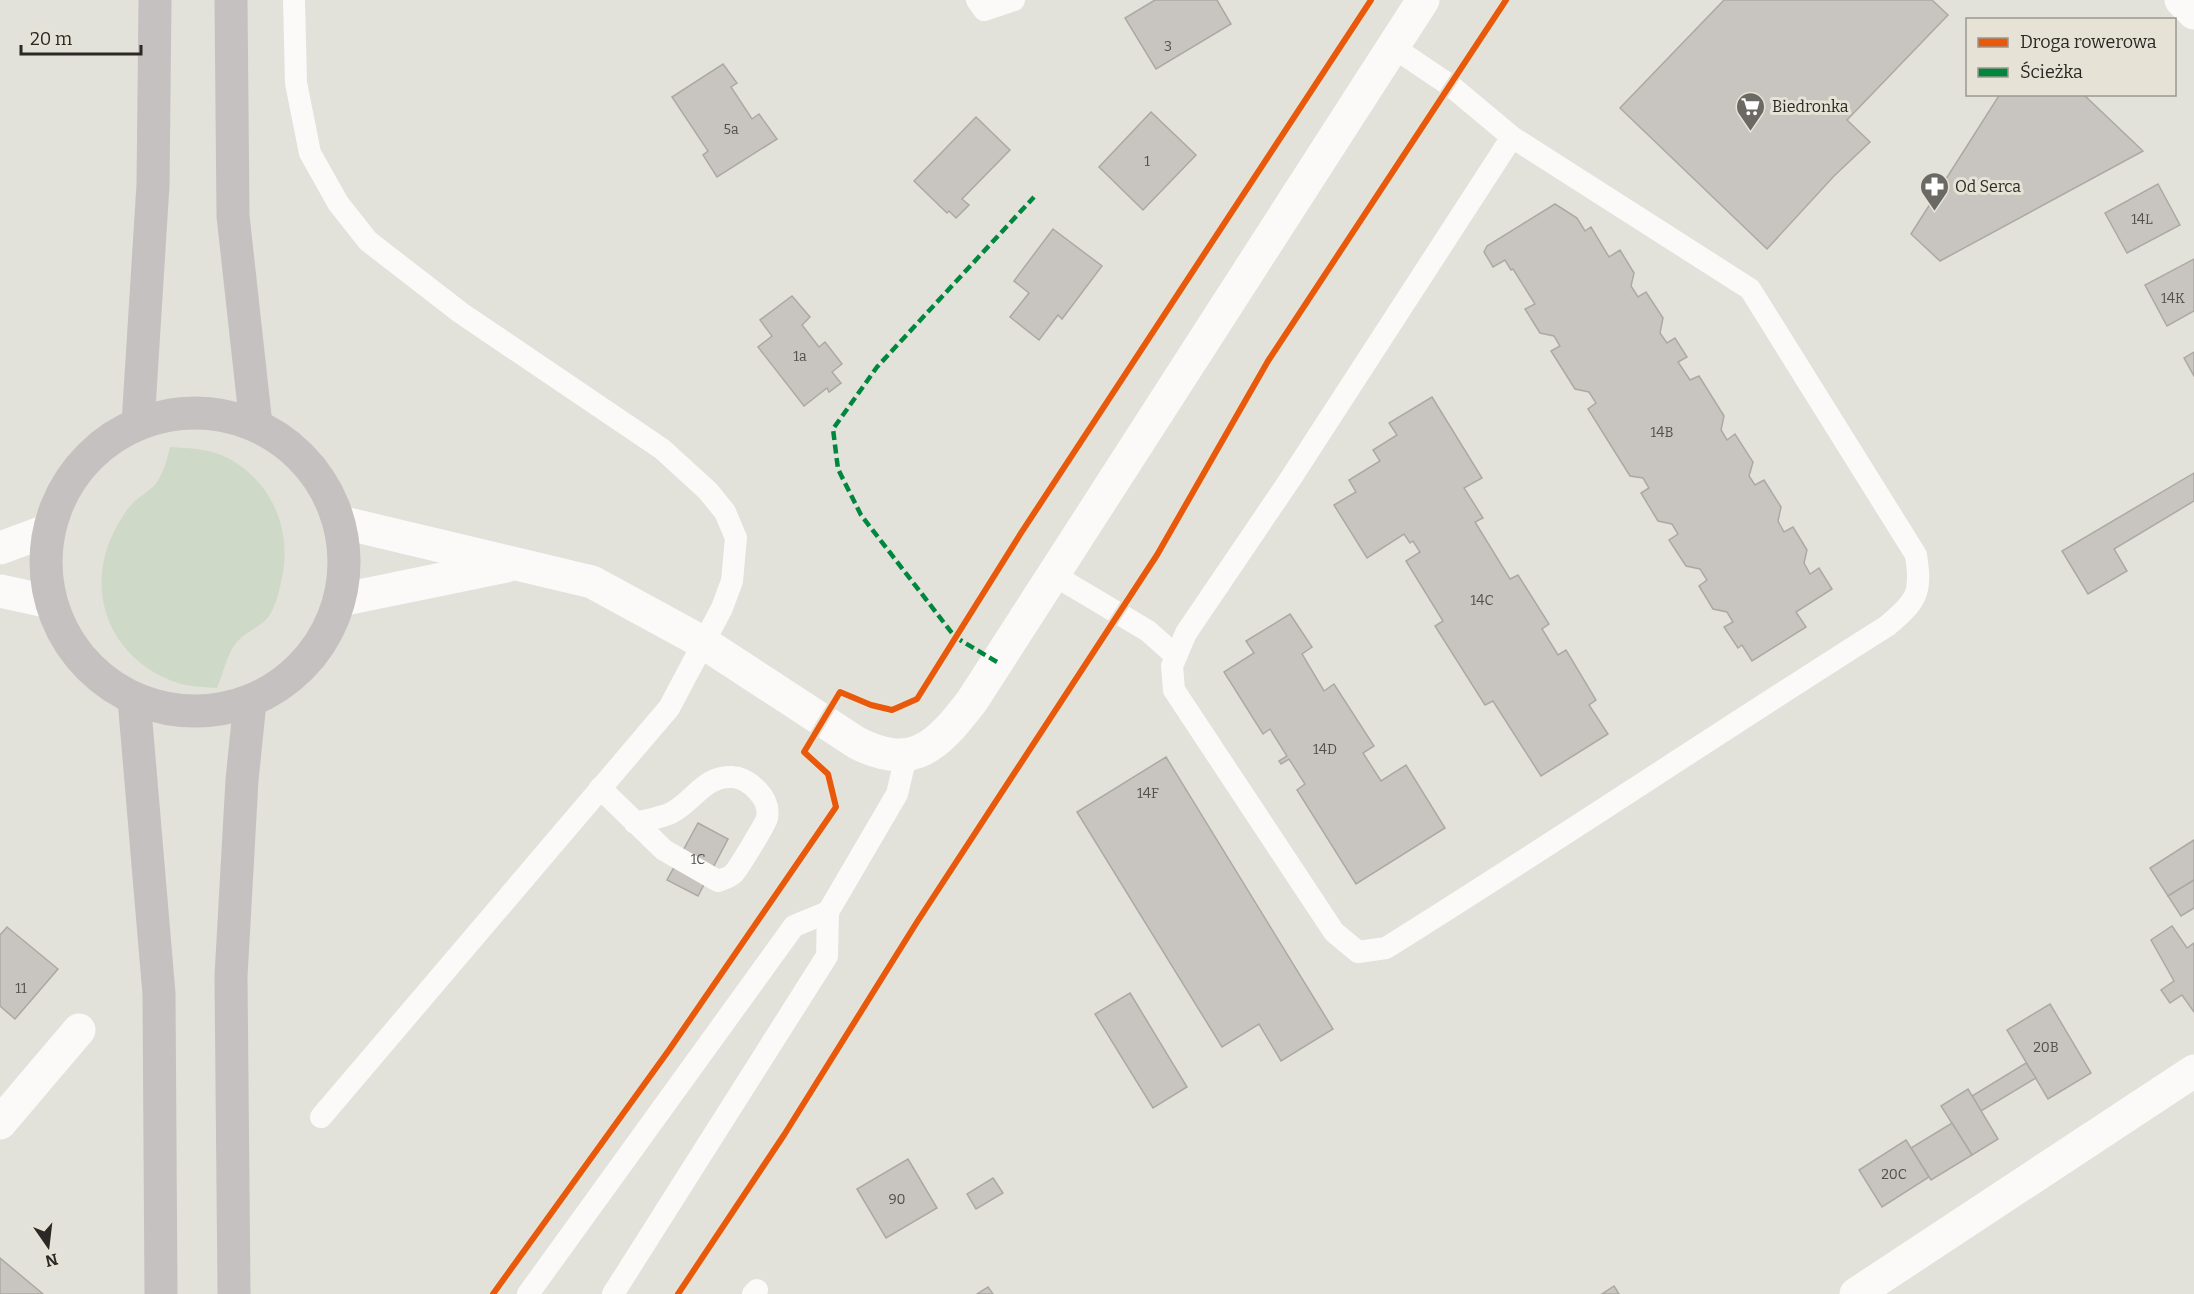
<svg xmlns="http://www.w3.org/2000/svg" width="2194" height="1294" viewBox="0 0 2194 1294" font-family="Bitter,serif">
<style>
.green{fill:#cedac7}
.building{fill:#c8c5c1;stroke:#aca9a5;stroke-width:1.5}
.lines{fill:none;stroke-linecap:round;stroke-linejoin:round}
.service{stroke:#fbfaf9;stroke-width:22}
.minor{stroke:#fbfaf9;stroke-width:33}
.tertiary{stroke:#fbfaf9;stroke-width:33}
.secondary{stroke:#c5c1c0;stroke-width:33}
.quiet{stroke:#00873e;stroke-width:4.5;stroke-dasharray:9 4.5;stroke-linecap:butt}
.cycleway-casing{stroke:#e6e3d6;stroke-width:10}
.cycleway{stroke:#e8590c;stroke-width:6}
.labels{text-anchor:middle;stroke-width:6;stroke-linejoin:round;paint-order:stroke}
.number-label{font-size:14px;fill:#52504c}
.poi-label{font-size:16px;fill:#2b2925;stroke:#e6e3d6;text-anchor:start}
</style>
<rect width="100%" height="100%" fill="#e2e1da"/>
<path class="green" d="M170 447C190 448 210 449 228 458 274 483 293 533 281 582 279 592 275 607 269 616 261 627 245 632 237 642 227 653 223 674 217 688 206 687 192 687 181 684 110 662 81 590 117 526 122 517 129 506 136 500 142 495 149 491 154 486 163 475 167 460 170 447Z"/>
<g class="building">
<path d="M1155 0H1217L1231 24 1156 69 1125 18Z"/>
<path d="M1724 0H1932L1948 15 1847 120 1870 142 1834 176 1767 249 1620 108Z"/>
<path d="M723 64 737 83 731 87 752 119 759 114 777 139 717 177 703 155 708 151 672 97Z"/>
<path d="M2000 94H2083L2143 151 1940 261 1911 234Z"/>
<path d="M1151 112 1196 155 1143 210 1099 167Z"/>
<path d="M976 117 1010 150 962 199 969 205 956 218 949 211 947 213 914 181Z"/>
<path d="M2158 184 2180 225 2127 253 2105 213Z"/>
<path d="M1555 204 1577 218 1585 231 1591 227 1609 257 1620 250 1634 273 1631 286 1638 297 1646 292 1663 318 1660 333 1667 343 1675 338 1687 357 1678 362 1690 380 1699 376 1724 416 1721 430 1727 440 1735 434 1753 462 1749 476 1755 485 1764 480 1781 507 1778 521 1784 532 1793 527 1807 550 1804 563 1810 574 1819 568 1832 589 1796 612 1806 627 1752 661 1742 645 1738 648 1724 627 1733 622 1727 612 1713 609 1699 586 1707 580 1700 569 1686 566 1669 540 1678 534 1672 524 1658 521 1641 493 1649 488 1643 478 1630 476 1588 409 1596 403 1589 392 1575 389 1551 351 1560 346 1554 336 1540 333 1525 309 1535 304 1513 269 1511 270 1505 260 1493 267 1484 252 1487 246Z"/>
<path d="M1053 229 1102 266 1062 319 1058 315 1039 340 1010 317 1029 293 1014 281Z"/>
<path d="M2194 259V311L2167 326 2145 285Z"/>
<path d="M792 296 810 317 802 325 819 347 825 342 842 364 832 372 841 383 829 392 827 388 804 406 758 347 772 336 760 320Z"/>
<path d="M2194 352V376L2184 358Z"/>
<path d="M1432 397 1482 478 1464 488 1483 518 1475 522 1510 579 1518 575 1549 624 1542 629 1558 655 1566 650 1596 700 1589 705 1608 734 1541 776 1493 701 1485 705 1435 626 1443 621 1406 561 1420 552 1413 541 1410 543 1404 534 1367 558 1334 505 1356 492 1349 480 1380 461 1373 450 1397 435 1389 423Z"/>
<path d="M2194 473V501L2114 549 2127 571 2088 594 2062 551Z"/>
<path d="M1290 614 1312 647 1302 654 1324 691 1334 684 1374 746 1363 753 1381 781 1406 765 1445 828 1356 884 1297 790 1305 784 1289 759 1281 764 1279 761 1287 756 1270 729 1263 734 1224 672 1254 653 1246 641Z"/>
<path d="M1166 757 1333 1029 1281 1061 1259 1024 1222 1047 1077 812Z"/>
<path d="M698 823 728 839 698 896 667 880Z"/>
<path d="M2194 840V880L2168 896 2150 868Z"/>
<path d="M2194 880V908L2181 916 2168 896Z"/>
<path d="M2172 926 2187 948 2194 943V1012L2182 995 2170 1003 2161 990 2174 981 2151 940Z"/>
<path d="M7 927 58 969 15 1019 0 1006V935Z"/>
<path d="M1130 993 1187 1087 1153 1108 1095 1014Z"/>
<path d="M2050 1004 2091 1073 2048 1099 2007 1030Z"/>
<path d="M2026 1063 2036 1078 1981 1111 1972 1096Z"/>
<path d="M1968 1089 1998 1139 1972 1155 1941 1106Z"/>
<path d="M1952 1123 1972 1155 1931 1180 1911 1148Z"/>
<path d="M1906 1140 1929 1177 1882 1207 1859 1170Z"/>
<path d="M908 1159 937 1208 886 1238 857 1189Z"/>
<path d="M993 1178 1003 1193 976 1209 967 1194Z"/>
<path d="M0 1258 43 1294H0Z"/>
<path d="M1614 1286 1619 1294H1602Z"/>
<path d="M988 1287 993 1294H977Z"/>
</g>
<g class="lines">
<g class="service">
<path d="M294 0 296 83 310 153 338 203 368 241 461 313 662 449 708 491 725 512 736 538 732 581 722 608 669 708 321 1117"/>
<path d="M977 0 984 10 1014 0"/>
<path d="M1393 47 1451 86 1512 137 1750 289 1916 555C1922 593 1917 601 1887 626 1719 732 1554 843 1386 948L1358 952 1334 932 1174 690 1172 666 1186 633 1291 478 1512 137"/>
<path d="M1052 574 1148 631 1176 656"/>
<path d="M600 788 664 850 718 881C723 879 731 877 734 873 738 869 766 823 767 818 771 798 749 778 732 777 705 775 693 802 671 813 660 818 647 820 635 823"/>
<path d="M528 1294 794 926 828 912"/>
<path d="M613 1294 827 956 828 912 897 794 906 756"/>
<path d="M753 1294 757 1290"/>
</g>
<g class="minor">
<path d="M0 1123 79 1030"/>
<path d="M1856 1294 2194 1071"/>
</g>
<g class="tertiary">
<path d="M2181 0 2194 13"/>
<path d="M340 522 592 582 704 643 857 743C914 772 938 745 972 701L1423 0"/>
<path d="M0 548 49 530"/>
<path d="M0 591 51 602"/>
<path d="M340 600 506 566"/>
</g>
<g class="secondary">
<path d="M231 0 233 216 256 425"/>
<circle cx="195" cy="562" r="149"/>
<path d="M138 424 153 185 155 0"/>
<path d="M134 699 159 994 161 1294"/>
<path d="M234 1294 231 976 242 780 250 702"/>
</g>
<path class="quiet" d="M997 662 955 637 861 515 838 469 833 429 877 367 1034 197"/>
<defs>
<g id="cycleway">
<path d="M493 1294 669 1050 836 807 828 774 804 752 840 692 871 705 892 710 917 699 1021 533 1371 0"/>
<path d="M678 1294 784 1135 917 922 1157 555 1268 361 1506 0"/>
</g>
</defs>
<use href="#cycleway" class="cycleway-casing"/>
<use href="#cycleway" class="cycleway"/>
</g>
<defs>
<symbol id="supermarket-pin" viewBox="-11 -11 22 30"><path d="M0 17L-7.5 6A9.5 9.5 0 1 1 7.5 6Z" fill="#6b6964" stroke="#e6e3d6"/><path d="M-6-5.5h2.5l.6 2H6L4.5 2H-2.5L-4.4-4H-6ZM-1.5 3.2a1.3 1.3 0 1 0 .1 0ZM3 3.2a1.3 1.3 0 1 0 .1 0Z" fill="#fff"/></symbol>
<symbol id="pharmacy-pin" viewBox="-11 -11 22 30"><path d="M0 17L-7.5 6A9.5 9.5 0 1 1 7.5 6Z" fill="#6b6964" stroke="#e6e3d6"/><path d="M-2-6h4v4h4v4h-4v4h-4v-4h-4v-4h4Z" fill="#fff"/></symbol>
</defs>
<g fill-rule="evenodd">
<use href="#supermarket-pin" x="1734" y="90" width="33" height="45"/>
<use href="#pharmacy-pin" x="1918" y="170" width="33" height="45"/>
</g>
<g class="labels">
<g class="number-label">
<text x="1168" y="51">3</text>
<text x="731" y="134">5a</text>
<text x="1147" y="166">1</text>
<text x="2142" y="224">14L</text>
<text x="2173" y="303">14K</text>
<text x="800" y="361">1a</text>
<text x="1662" y="437">14B</text>
<text x="1482" y="605">14C</text>
<text x="1325" y="754">14D</text>
<text x="1148" y="798">14F</text>
<text x="698" y="864">1C</text>
<text x="21" y="993">11</text>
<text x="2046" y="1052">20B</text>
<text x="1894" y="1179">20C</text>
<text x="897" y="1204">90</text>
</g>
<g class="poi-label">
<text x="1772" y="112">Biedronka</text>
<text x="1955" y="192">Od Serca</text>
</g>
</g>
<rect x="1966" y="18" width="210" height="78" fill="#e6e3d6" stroke="#9b998f" stroke-width="1.5"/>
<rect x="1978" y="38" width="30" height="9" fill="#e8590c" stroke="#9b998f" stroke-width="1.5"/>
<text x="2020" y="48" font-size="18" fill="#2b2925">Droga rowerowa</text>
<rect x="1978" y="68" width="30" height="9" fill="#00873e" stroke="#9b998f" stroke-width="1.5"/>
<text x="2020" y="78" font-size="18" fill="#2b2925">Ścieżka</text>
<g transform="translate(48 1246) rotate(166)" stroke="#e6e3d6" stroke-width="4.5" paint-order="stroke">
<path d="M0-4.5L10 22L0 15L-10 22Z" fill="#2b2925"/>
<text y="-9" font-size="16" font-weight="bold" text-anchor="middle" fill="#2b2925">N</text>
</g>
<path d="M21 45v9h120v-9" fill="none" stroke="#2b2925" stroke-width="3"/>
<text x="30" y="45" font-size="18" fill="#2b2925" stroke="#e6e3d6" stroke-width="4.5" paint-order="stroke">20 m</text>
</svg>
